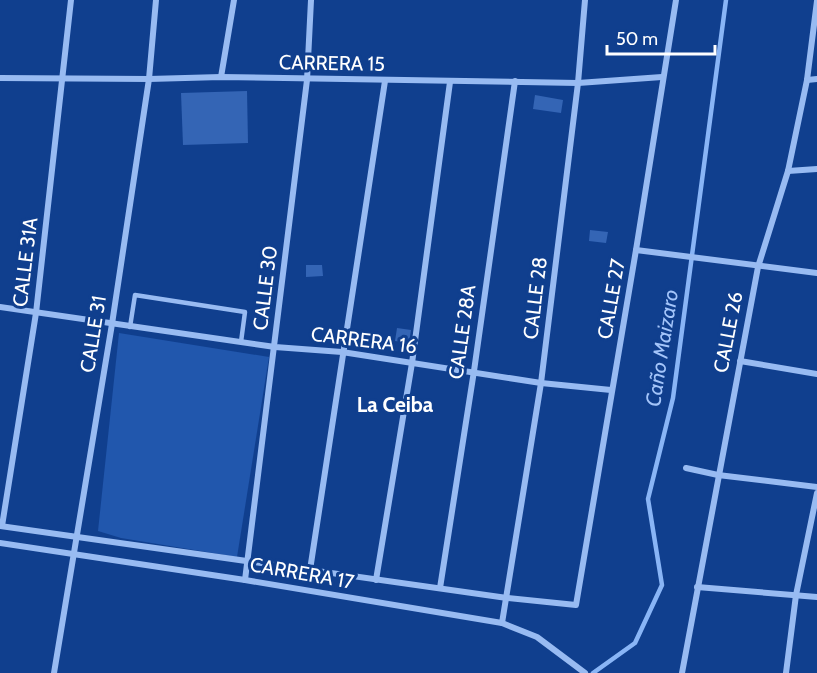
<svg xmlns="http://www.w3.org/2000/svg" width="817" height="673" viewBox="0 0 817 673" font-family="Cabin,sans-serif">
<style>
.green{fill:#2157ad}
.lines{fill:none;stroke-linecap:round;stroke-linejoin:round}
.stream{stroke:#89b5f6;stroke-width:4.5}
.building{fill:#3465b5}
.service{stroke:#98bbf2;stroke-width:4.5}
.minor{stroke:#98bbf2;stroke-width:6}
.labels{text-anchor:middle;stroke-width:6;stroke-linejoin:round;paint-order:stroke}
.street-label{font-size:20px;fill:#fff;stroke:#103f8e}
.water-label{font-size:21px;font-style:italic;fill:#a4c5fa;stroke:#103f8e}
.neighbourhood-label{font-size:21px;font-weight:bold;fill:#fff;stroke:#103f8e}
</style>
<rect width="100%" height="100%" fill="#103f8e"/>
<path class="green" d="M119 333 269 357 237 557 121 538 98 531Z"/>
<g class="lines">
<path class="stream" d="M593 673 635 643 662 585 648 499 673 398 726 0"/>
</g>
<g class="building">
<path d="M247 91 248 143 183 145 181 93Z"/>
<path d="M535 95 563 100 561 113 533 109Z"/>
<path d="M590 230 608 232 606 243 589 241Z"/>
<path d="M306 265H322L323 276 306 277Z"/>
<path d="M397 328 411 330 409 343 395 341Z"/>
</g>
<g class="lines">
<path class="service" d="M130 327 135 295 245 312 241 342"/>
<g class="minor">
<path d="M221 77 234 0"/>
<path d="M0 78 149 79 221 77 578 83 662 77"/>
<path d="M807 80 817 79"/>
<path d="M788 171 817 169"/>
<path d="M636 250 817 273"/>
<path d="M0 307 275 347 342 352 541 383 611 390"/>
<path d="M740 361 817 374"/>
<path d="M686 468 718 475 817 487"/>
<path d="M0 526 507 598 576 605 636 250 676 0"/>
<path d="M2 526 36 313 71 0"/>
<path d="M0 543 245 580 502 623 537 637 585 673"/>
<path d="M310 570 385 81"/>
<path d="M245 580 307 80 311 0"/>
<path d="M376 580 412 363 450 82"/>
<path d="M697 587 817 597"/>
<path d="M440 588 474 371 515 81"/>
<path d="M502 623 541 383 578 83 585 0"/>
<path d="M54 673 112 324 149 79 156 0"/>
<path d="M682 673 758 267 788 171 807 80 817 1"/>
<path d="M786 673 796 595 817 493"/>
</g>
</g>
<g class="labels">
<g class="street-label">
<text transform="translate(332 63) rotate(1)" y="7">CARRERA 15</text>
<text transform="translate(25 262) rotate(-83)" y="7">CALLE 31A</text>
<text transform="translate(265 288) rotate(-83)" y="7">CALLE 30</text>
<text transform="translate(535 298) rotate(-83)" y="7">CALLE 28</text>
<text transform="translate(611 299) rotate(-80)" y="7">CALLE 27</text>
<text transform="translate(462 332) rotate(-82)" y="7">CALLE 28A</text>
<text transform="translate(728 332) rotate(-79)" y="7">CALLE 26</text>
<text transform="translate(93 334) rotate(-81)" y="7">CALLE 31</text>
<text transform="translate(364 340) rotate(7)" y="7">CARRERA 16</text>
<text transform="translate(302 573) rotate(10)" y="7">CARRERA 17</text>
</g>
<g class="water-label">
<text transform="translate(662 348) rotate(-81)" y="7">Caño Maizaro</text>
</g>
<g class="neighbourhood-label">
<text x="395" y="412">La Ceiba</text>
</g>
</g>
<path d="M607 45v9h108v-9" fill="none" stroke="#ffffff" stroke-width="3"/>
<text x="616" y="45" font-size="18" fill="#ffffff" stroke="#103f8e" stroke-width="4.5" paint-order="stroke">50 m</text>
</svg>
